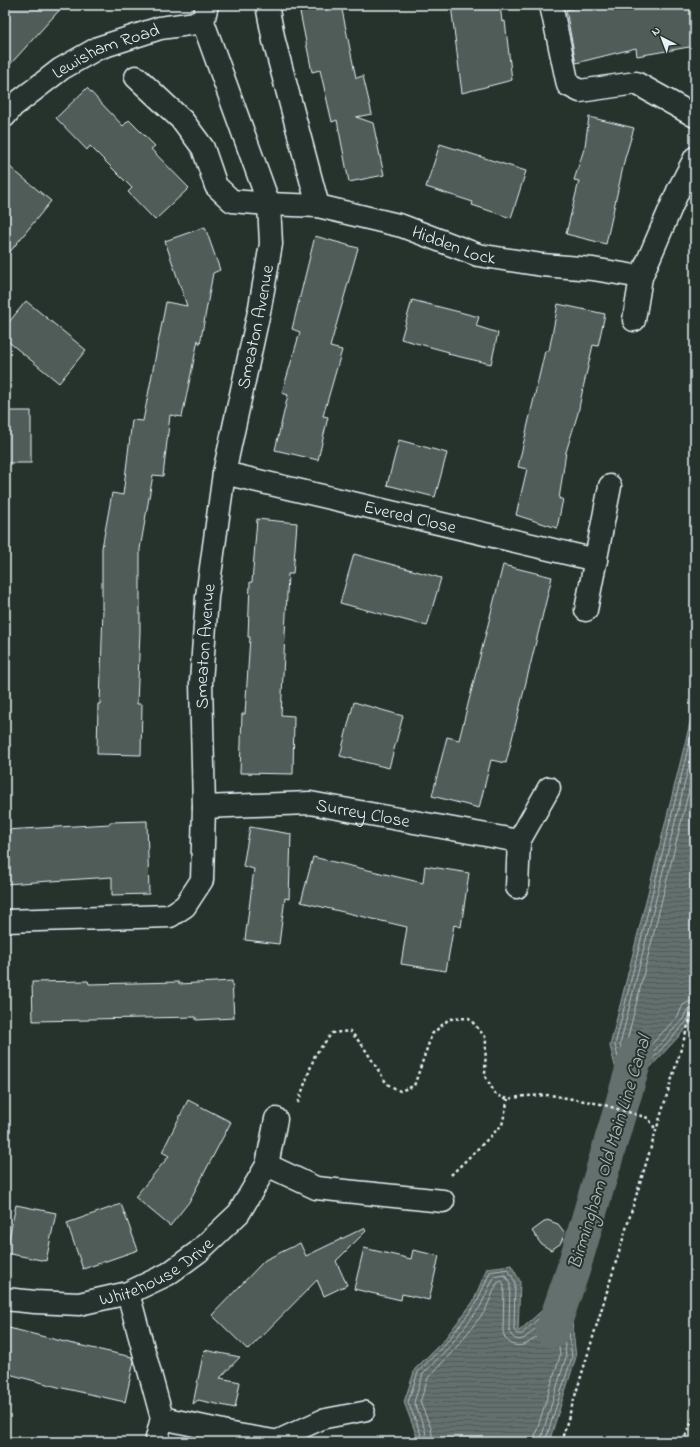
<svg xmlns="http://www.w3.org/2000/svg" width="700" height="1447" viewBox="0 0 700 1447" font-family="'Indie Flower',sans-serif">
<style>
.water{fill:url(#water-rules);stroke:#98a3a5}
.lines{fill:none;stroke-linecap:round;stroke-linejoin:round}
.shore{stroke:#b3bdc0;stroke-width:1}
.canal{stroke:#636f6d;stroke-width:34}
.building{fill:#505c59;stroke:#e8f1f8}
.lane-casing{stroke:#e8f1f8;stroke-width:22}
.street-casing{stroke:#e8f1f8;stroke-width:25}
.path{stroke:#e8f1f8;stroke-width:2.5;stroke-dasharray:3 3;stroke-linecap:butt}
.lane{stroke:#26332d;stroke-width:19}
.street{stroke:#26332d;stroke-width:22}
.labels{text-anchor:middle;stroke-width:4;stroke-linejoin:round;paint-order:stroke}
.street-label{font-size:18px;fill:#e8f1f8;stroke:#26332d}
.water-label{font-size:19px;font-style:italic;fill:#b3bdc0;stroke:#26332d}
</style>
<defs>
<pattern id="water-rules" width="6" height="5" patternUnits="userSpaceOnUse"><rect width="6" height="5" fill="#636f6d"/><path d="M0 2.5h6" fill="none" stroke="#535a5a"/></pattern>
</defs>
<rect width="100%" height="100%" fill="#26332d"/>
<filter id="ink" filterUnits="userSpaceOnUse"><feTurbulence type="fractalNoise" baseFrequency=".025" numOctaves="2"/><feDisplacementMap in="SourceGraphic" scale="8" xChannelSelector="R" yChannelSelector="G"/><feConvolveMatrix kernelMatrix="1 2 1 2 8 2 1 2 1" color-interpolation-filters="sRGB"/></filter>
<g filter="url(#ink)">
<g class="water">
<path d="M695 703V1010L691 1023 623 1097 610 1046Z"/>
<path d="M511 1265 520 1281 518 1332 568 1287 576 1357 549 1442H419L404 1402 415 1369 443 1341 473 1302 487 1268Z"/>
</g>
<g class="lines">
<g class="shore">
<path d="M695 720 615 1045 625 1086H628L687 1021 690 1014 695 1012"/>
<path d="M695 741 620 1045 628 1076H631L683 1019 687 1010 695 1007"/>
<path d="M695 766 626 1045 631 1063H634L678 1016 683 1005 688 1002 695 1001"/>
<path d="M422 1442 420 1432 408 1402 418 1372 446 1343 476 1304 490 1272 508 1269 515 1282 514 1330 517 1334H522L562 1297 565 1299 572 1357 545 1442"/>
<path d="M427 1442 425 1430 414 1402 423 1374 450 1346 480 1307 494 1277 505 1275 510 1283 509 1330C511 1338 517 1342 525 1338L558 1308 561 1309 566 1357 540 1442"/>
<path d="M433 1442 431 1428 420 1402 428 1378 454 1350 485 1311 497 1283 502 1281 504 1285 503 1332C504 1337 507 1342 512 1344 527 1352 543 1329 553 1320L556 1321 560 1356 535 1436 534 1442"/>
</g>
<path class="canal" d="M552 1331 573 1270 637 1053"/>
</g>
<g class="building">
<path d="M5 5H64L5 70Z"/>
<path d="M332 5H341L356 78 363 76 372 114 356 117 373 123 384 175 349 182 337 120 332 122 320 70 312 72 300 12Z"/>
<path d="M451 5H500L502 22 505 21 512 80 462 93Z"/>
<path d="M590 5H695V46L637 56 636 48 576 63 566 10Z"/>
<path d="M87 88 123 126 129 120 155 146 151 149 189 188 155 220 128 192 132 188 90 146 87 150 56 118Z"/>
<path d="M589 117 634 128 625 158 606 244 566 234 579 181 574 180 585 146Z"/>
<path d="M440 144 526 171 511 218 472 205 473 202 426 187Z"/>
<path d="M5 163 51 201 5 258Z"/>
<path d="M205 227 220 270 213 273 200 344 198 340 182 417 170 415 163 476 153 475 140 549V632L137 704H142L141 755 97 754 98 704H100L103 609H102V548L112 493 123 495 132 420 143 421 166 302 187 306 165 241Z"/>
<path d="M315 236 358 248 330 347 342 350 323 416 328 417 318 460 275 450 288 395 282 393 300 332 292 329Z"/>
<path d="M412 300 479 317 476 326 498 333 491 364 448 354 449 352 401 339Z"/>
<path d="M26 301 86 350 59 383 5 339V327Z"/>
<path d="M558 304 605 314 598 346 593 345 583 388 578 413 566 452 559 499H563L557 528 516 515 527 469 518 467 545 351H549Z"/>
<rect x="5" y="411" width="26" height="52"/>
<path d="M399 440 447 453 435 497 387 485Z"/>
<path d="M257 519 297 523 293 574H288L281 715 294 716 293 774 240 773 242 714H245L250 637H248L250 582H252Z"/>
<path d="M354 554 441 578 427 626 340 603Z"/>
<path d="M503 565 552 577 506 763 491 760 479 808 432 796 447 737 459 740Z"/>
<path d="M354 702 403 716 389 768 340 756Z"/>
<path d="M147 821 149 894 112 895V877L5 884V830L110 824V822Z"/>
<path d="M250 827 291 834 289 899 285 898 279 944 245 940 254 869 243 866Z"/>
<path d="M313 857 423 883 425 866 469 873 461 927 454 925 446 971 401 964 407 927 301 902Z"/>
<path d="M88 981 89 984 179 982V984L232 981 234 1018 196 1020V1017L89 1019V1020L33 1021 32 982Z"/>
<path d="M188 1100 231 1122 189 1202 170 1226 135 1197 169 1156 162 1152Z"/>
<path d="M121 1204 138 1250 83 1269 67 1223Z"/>
<path d="M16 1205 56 1213 46 1261 6 1253Z"/>
<path d="M547 1220 558 1224 565 1233 560 1244 551 1250 541 1244 532 1231Z"/>
<path d="M364 1228 366 1231 336 1261 347 1285 324 1296 317 1280 248 1350 212 1315 265 1260 300 1243 306 1256Z"/>
<path d="M364 1248 411 1259 413 1250 439 1256 429 1300 402 1294 401 1300 354 1289Z"/>
<path d="M5 1327 69 1343 132 1357 134 1361 125 1402 58 1387 5 1373Z"/>
<path d="M204 1350 240 1357 220 1378 240 1382 235 1408 198 1400 193 1404Z"/>
</g>
<g class="lines">
<defs>
<path id="lane" d="M223 1431 277 1440 323 1419 365 1411"/>
<g id="street">
<path d="M267 5 274 41 318 206"/>
<path d="M551 5 568 85 580 91 636 83 695 116"/>
<path id="s1" d="M136 77 183 121 203 148 216 186 232 201 269 204 318 206 402 226 478 255 542 265 593 269 641 277 678 191 695 158"/>
<path id="s2" d="M5 116 13 106 61 69 98 48 160 28 203 22 207 5"/>
<path d="M634 320 641 277"/>
<path id="s3" d="M224 473 596 560"/>
<path d="M586 610 610 486"/>
<path id="s4" d="M204 807 310 803 519 841"/>
<path d="M517 887 519 841 549 788"/>
<path id="s5" d="M5 921 170 916 185 906 202 880 204 807 201 682 207 597 224 473 260 307 271 244 269 204 203 22"/>
<path d="M267 1165 316 1188 443 1201"/>
<path d="M128 1293 162 1418 156 1442"/>
<path id="s6" d="M5 1299 35 1302 79 1304 128 1293 168 1274 198 1252 239 1213 267 1165 276 1119"/>
<path d="M162 1418 223 1431"/>
</g>
</defs>
<use href="#lane" class="lane-casing"/>
<use href="#street" class="street-casing"/>
<g class="path">
<path d="M298 1103 315 1055 332 1033 350 1031 363 1046 387 1084 400 1091 414 1086 432 1034 449 1019 469 1018 486 1038 485 1076 496 1095 508 1099 525 1096 550 1095 601 1104 648 1118 656 1130"/>
<path d="M451 1175 502 1125 508 1099"/>
<path d="M561 1442 695 1003"/>
<path d="M683 1442 695 1414"/>
</g>
<use href="#lane" class="lane"/>
<use href="#street" class="street"/>
</g>
</g>
<g class="labels">
<g class="street-label">
<text dy="6" stroke="none"><textPath href="#s2" startOffset="122">Lewisham Road</textPath></text>
<text dy="6" stroke="none"><textPath href="#s1" startOffset="388">Hidden Lock</textPath></text>
<text dy="6" stroke="none"><textPath href="#s5" startOffset="772">Smeaton Avenue</textPath></text>
<text dy="6" stroke="none"><textPath href="#s3" startOffset="191">Evered Close</textPath></text>
<text dy="6" stroke="none"><textPath href="#s5" startOffset="448">Smeaton Avenue</textPath></text>
<text dy="6" stroke="none"><textPath href="#s4" startOffset="160">Surrey Close</textPath></text>
<text dy="6" stroke="none"><textPath href="#s6" startOffset="159">Whitehouse Drive</textPath></text>
</g>
<g class="water-label">
<text transform="translate(608 1152) rotate(-73)" y="7">Birmingham Old Main Line Canal</text>
</g>
</g>
<rect width="700" height="1447" fill="none" stroke="#26332d" stroke-width="20"/>
<rect x="10" y="10" width="680" height="1427" fill="none" stroke="#e8f1f8" stroke-width="1.5" filter="url(#ink)"/>
<g transform="translate(662 38) rotate(318)" stroke="#26332d" stroke-width="3" paint-order="stroke">
<path d="M0-3L7 15L0 10L-7 15Z" fill="#e8f1f8"/>
<text y="-6" font-size="11" font-weight="bold" text-anchor="middle" fill="#e8f1f8">N</text>
</g>
</svg>
